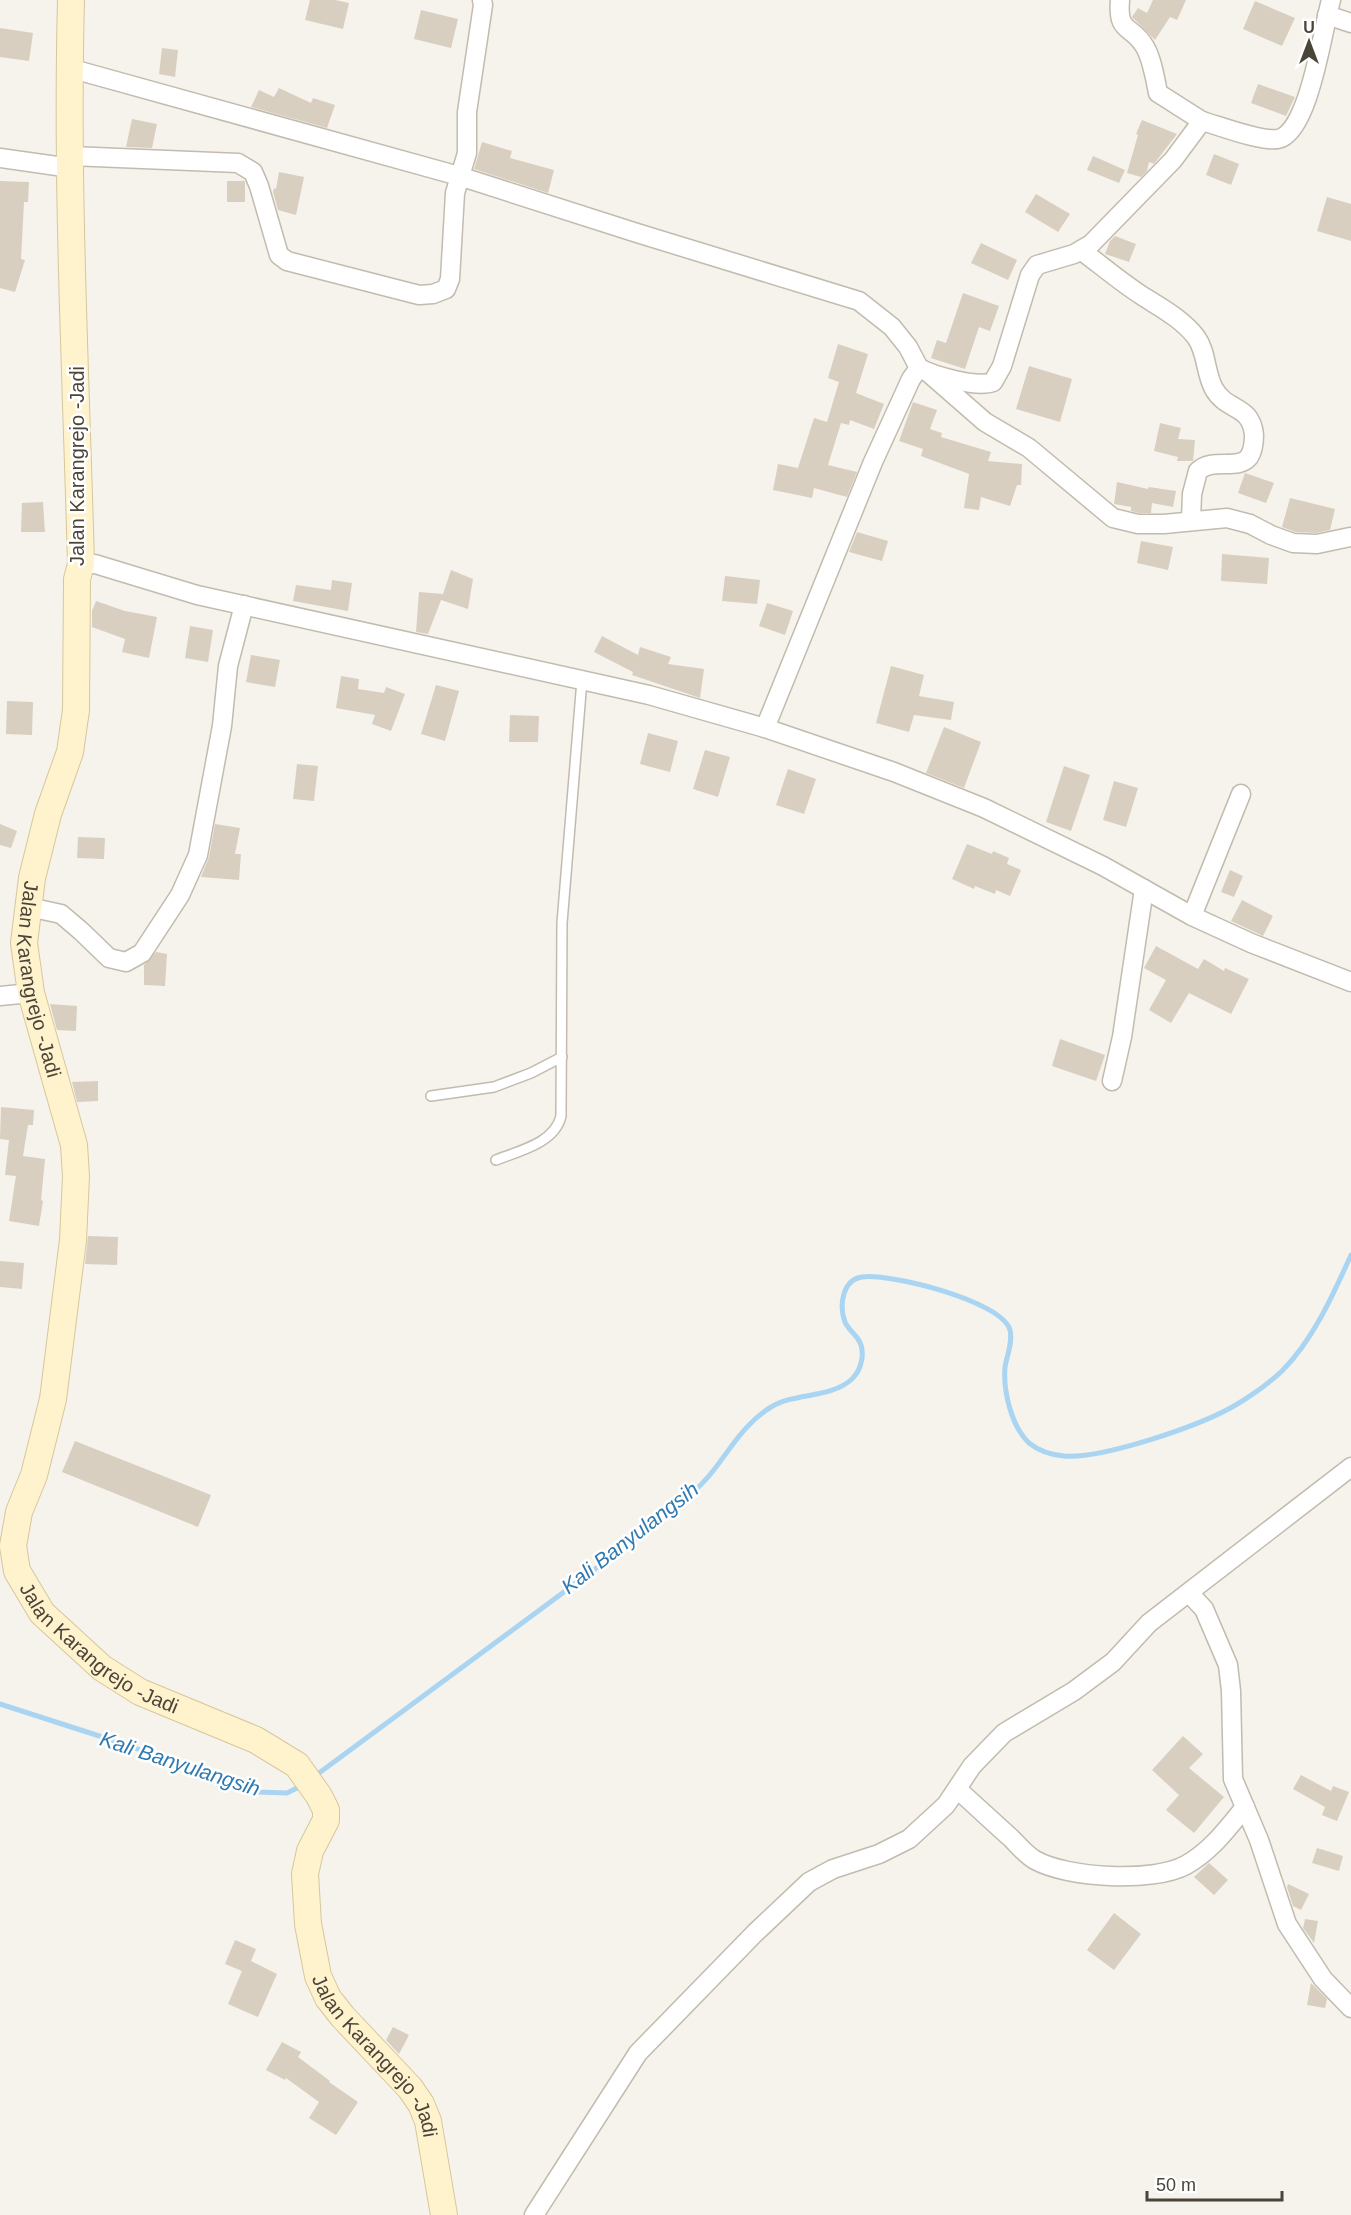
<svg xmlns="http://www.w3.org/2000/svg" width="1351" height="2215" viewBox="0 0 1351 2215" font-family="Arial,sans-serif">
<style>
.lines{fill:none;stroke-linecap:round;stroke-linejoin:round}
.stream{stroke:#a9d4f2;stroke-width:5}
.building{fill:#d8cfc1}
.lane-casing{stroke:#c2bbae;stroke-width:12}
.street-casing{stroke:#c2bbae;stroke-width:21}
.secondary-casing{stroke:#d6c79b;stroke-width:28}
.lane{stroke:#fff;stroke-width:9}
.street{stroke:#fff;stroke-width:18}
.secondary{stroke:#fff3cd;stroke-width:26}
.labels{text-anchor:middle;stroke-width:5;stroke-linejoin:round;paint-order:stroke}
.street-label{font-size:20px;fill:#4b4439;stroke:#fff}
.water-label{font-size:21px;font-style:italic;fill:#2e7ab2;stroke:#fff}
</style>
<rect width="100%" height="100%" fill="#f6f3ec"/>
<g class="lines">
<g class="stream">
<path d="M0 1704 121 1743 258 1792 287 1793 303 1785"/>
<path d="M315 1776 645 1532C668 1513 694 1495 713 1471 731 1448 745 1423 771 1407 796 1392 830 1399 852 1379 862 1369 866 1351 858 1339 854 1333 848 1329 845 1322 839 1306 842 1280 862 1277 890 1273 1002 1301 1010 1330 1013 1342 1007 1355 1005 1367 1003 1390 1011 1426 1029 1443 1039 1451 1051 1455 1064 1456 1103 1459 1199 1426 1234 1406 1251 1396 1268 1384 1282 1371 1313 1340 1333 1295 1351 1255"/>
</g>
</g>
<g class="building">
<path d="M310 0H335L349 3 343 29 305 20Z"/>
<path d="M1153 0H1186L1177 20 1170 17 1155 40 1132 17 1138 8 1147 13Z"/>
<path d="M1255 1 1295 18 1282 46 1243 29Z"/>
<path d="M421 10 458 19 451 48 414 39Z"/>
<path d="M0 28 33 33 29 61 0 57Z"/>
<path d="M162 48 178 50 175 77 159 74Z"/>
<path d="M1258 84 1295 97 1286 116 1251 103Z"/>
<path d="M279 88 311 103 313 98 335 105 327 128 251 107 259 90 274 97Z"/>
<path d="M132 119 157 124 152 148 126 147Z"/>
<path d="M1142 120 1177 134 1154 164 1149 162 1147 171 1141 177 1127 173 1138 135 1136 134Z"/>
<path d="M482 142 512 151 510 158 554 170 548 193 474 169Z"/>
<path d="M1214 154 1239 164 1231 185 1206 175Z"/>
<path d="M1093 156 1125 170 1119 183 1087 170Z"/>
<path d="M279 172 304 177 296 215 278 210 273 192 274 188 276 189Z"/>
<path d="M0 181 29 182 28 202H24L21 259 25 260 15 292 0 288Z"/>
<rect x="227" y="181" width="18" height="21"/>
<path d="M1036 194 1070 214 1058 232 1025 212Z"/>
<path d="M1327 197 1351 204V241L1317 231Z"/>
<path d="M1115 236 1136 244 1129 262 1105 254 1110 241Z"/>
<path d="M981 243 1017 260 1008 280 971 263Z"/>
<path d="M963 293 999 306 990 331 979 327 965 369 931 358 937 340 946 343Z"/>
<path d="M838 344 868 354 856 393 884 404 874 429 850 420 849 425 841 423 828 465 857 472 847 497 814 488 812 498 773 490 778 464 798 468 814 418 827 422 839 382 828 378Z"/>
<path d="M1029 366 1072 379 1060 422 1016 409Z"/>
<path d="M913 402 937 410 930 429 942 433 941 437 991 452 988 461 1022 464 1021 485H1017L1010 506 981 497 979 510 964 508 969 474 921 456 923 449 899 441Z"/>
<path d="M1160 423 1181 428 1178 439 1195 440 1193 461H1177L1178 457 1154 451Z"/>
<path d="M1245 473 1274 483 1266 503 1238 493Z"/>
<path d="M1117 482 1148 489 1149 487 1176 491 1173 507 1152 503 1151 513H1139L1131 511V507L1114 504Z"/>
<path d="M1290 498 1335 509 1330 530 1316 533 1295 532 1282 527Z"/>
<path d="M43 502 45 532H21L22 503Z"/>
<path d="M857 532 888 541 882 561 849 552Z"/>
<path d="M1141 541 1173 547 1168 570 1137 563Z"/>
<path d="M1222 554 1269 558 1267 584 1221 581Z"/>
<path d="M451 570 473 579 468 609 441 600 428 634 416 632 419 592 443 594Z"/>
<path d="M725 576 760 580 757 604 722 601Z"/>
<path d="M332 580 352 583 348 611 293 601 296 585 331 590Z"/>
<path d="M96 601 125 611 157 617 149 658 122 652 125 639 92 627V611Z"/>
<path d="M767 603 793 611 785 635 759 626Z"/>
<path d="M190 626 213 630 208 662 185 658Z"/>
<path d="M602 636 638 655 640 647 671 657 668 664 704 669 700 698 632 675 633 672 594 652Z"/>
<path d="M251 655 280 660 275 687 246 682Z"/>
<path d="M891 666 924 675 919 696 954 702 951 720 914 715 909 732 876 723Z"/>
<path d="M341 676 359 679 358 689 384 693 386 687 405 694 391 731 372 724 375 715 336 708Z"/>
<path d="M436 685 459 691 445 741 421 734Z"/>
<path d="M7 701 33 702 32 735 6 734Z"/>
<path d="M510 715 539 716 538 742H509Z"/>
<path d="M944 727 981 742 964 788 926 773Z"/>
<path d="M648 733 678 741 670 772 640 764Z"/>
<path d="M705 750 730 757 718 797 693 789Z"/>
<path d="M297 764 318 766 314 801 293 799Z"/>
<path d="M1064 766 1090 775 1071 831 1046 822Z"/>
<path d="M788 769 816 779 804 814 776 805Z"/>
<path d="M1114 781 1138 788 1126 827 1103 820Z"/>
<path d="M0 824 17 831 11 848 0 845Z"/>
<path d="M215 824 240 828 235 854H241L239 880 201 877 209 857Z"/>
<path d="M78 837 105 838 104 859 77 858Z"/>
<path d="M967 844 992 854 993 851 1009 858 1007 864 1021 870 1010 896 996 890 995 894 975 886 974 889 952 879Z"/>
<path d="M1230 870 1243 876 1234 897 1221 892Z"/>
<path d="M1242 900 1273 916 1263 936 1231 921Z"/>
<path d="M1156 946 1198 969 1204 959 1224 971 1225 968 1249 979 1231 1014 1189 993 1171 1023 1149 1010 1166 980 1144 968Z"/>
<path d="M156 952 167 954 165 986 144 985V965Z"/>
<path d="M50 1004 77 1006 76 1031 57 1030Z"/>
<path d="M1060 1039 1105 1055 1096 1081 1052 1066Z"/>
<path d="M98 1081V1101L77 1102 72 1082Z"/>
<path d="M1 1107 34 1110 33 1125H28L23 1156 45 1159 41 1200 43 1201 39 1226 9 1221 16 1176 5 1175 9 1140 0 1139Z"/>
<path d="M88 1236 118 1237 117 1265 85 1264Z"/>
<path d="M0 1261 24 1263 22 1289 0 1287Z"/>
<path d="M75 1441 211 1495 198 1527 62 1472Z"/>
<path d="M1183 1736 1203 1754 1189 1768 1224 1797 1194 1833 1166 1810 1179 1795 1152 1770Z"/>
<path d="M1301 1775 1331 1791 1333 1786 1349 1792 1337 1821 1322 1815 1325 1807 1293 1789Z"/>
<path d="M1317 1848 1343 1856 1339 1871 1312 1863Z"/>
<path d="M1209 1863 1228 1880 1214 1895 1194 1877Z"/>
<path d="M1288 1884 1309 1894 1301 1910 1293 1906 1287 1887Z"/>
<path d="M1114 1913 1141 1934 1114 1970 1087 1950Z"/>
<path d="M1305 1919 1318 1921 1314 1943 1303 1928Z"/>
<path d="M235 1940 256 1949 251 1961 277 1974 258 2017 228 2004 242 1971 225 1964Z"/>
<path d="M1311 1983 1327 1999 1325 2008 1307 2005Z"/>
<path d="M393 2027 409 2035 399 2054 386 2040Z"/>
<path d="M282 2042 301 2052 298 2057 330 2081 329 2082 358 2102 336 2135 309 2118 319 2102 286 2078 285 2080 266 2070Z"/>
</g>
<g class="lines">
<defs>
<g id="lane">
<path d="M431 1096 494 1087 531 1073 562 1057"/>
<path d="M496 1160C519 1151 555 1143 561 1116L562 923 582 680"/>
</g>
<g id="street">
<path d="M1327 15 1351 23"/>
<path d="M69 68 459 176 637 233 859 301 892 327 908 347 919 368"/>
<path d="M1202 121C1220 126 1261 142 1278 139 1309 133 1323 28 1331 0"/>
<path d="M71 156 238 163 253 172 259 186 279 255 287 261 419 295 433 294 446 289 450 279 455 193 467 153V112L483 5 482 0"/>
<path d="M0 158 71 168"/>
<path d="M1082 251C1102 266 1121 282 1141 295 1161 308 1181 318 1196 337 1207 352 1205 373 1214 389 1227 412 1251 404 1254 435 1254 442 1253 451 1249 457 1238 471 1213 457 1198 471L1192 494 1191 520"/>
<path d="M930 374 985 422 1029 448 1113 518 1138 524H1164L1227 518 1250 524 1271 535 1293 543 1317 544 1350 537"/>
<path d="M81 564H95L197 595 649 695 765 728 894 772 984 808 1103 866 1192 916 1251 943 1351 982"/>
<path d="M765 728 873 462 911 379 919 368C934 376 977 388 993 382L1002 366 1030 275 1037 265 1074 254 1091 244 1173 160 1202 121 1158 93C1155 78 1152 59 1145 47 1132 24 1117 35 1120 0"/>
<path d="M29 907 61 914 81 931 109 958 126 962 142 953 180 895 198 855 222 726 228 666 244 605"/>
<path d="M1192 916 1241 794"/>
<path d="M0 996 31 993"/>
<path d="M1112 1081 1122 1037 1144 889"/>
<path d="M1189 1593 1204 1609 1228 1665 1231 1691 1233 1779 1259 1840 1287 1924 1323 1979 1351 2008"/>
<path d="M957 1789C975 1805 993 1822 1011 1838 1018 1845 1026 1855 1035 1860 1067 1878 1153 1883 1186 1865 1211 1851 1227 1829 1245 1807"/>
<path d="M534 2215 638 2053 755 1933 809 1882 833 1869 879 1854 909 1839 946 1805 972 1766 1004 1733 1074 1691 1113 1662 1149 1623 1351 1467"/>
</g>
<g id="secondary">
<path id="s1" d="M71 0C66 188 76 376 81 564L77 579 76 710 70 752 48 814 32 878 24 943 31 993 74 1145 76 1176 73 1240 53 1399 34 1475 19 1512 13 1546 17 1571 42 1613 102 1668 140 1692 256 1740 297 1765 319 1796 326 1810V1820L310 1851 305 1874 308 1924 318 1976 328 1998 343 2017 410 2088 421 2104 428 2121 444 2215"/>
</g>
</defs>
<use href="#lane" class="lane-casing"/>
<use href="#street" class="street-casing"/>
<use href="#secondary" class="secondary-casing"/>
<use href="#lane" class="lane"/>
<use href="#street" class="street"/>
<use href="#secondary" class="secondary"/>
</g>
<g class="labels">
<g class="street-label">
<text transform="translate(77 466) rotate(-90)" y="7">Jalan Karangrejo -Jadi</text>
<text dy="7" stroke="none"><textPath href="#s1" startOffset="988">Jalan Karangrejo -Jadi</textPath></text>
<text dy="7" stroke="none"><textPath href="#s1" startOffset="1708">Jalan Karangrejo -Jadi</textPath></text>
<text dy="7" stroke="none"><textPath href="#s1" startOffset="2266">Jalan Karangrejo -Jadi</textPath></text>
</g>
<g class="water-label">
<text transform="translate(630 1538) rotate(-38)" y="7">Kali Banyulangsih</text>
<text transform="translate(180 1764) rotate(18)" y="7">Kali Banyulangsih</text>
</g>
</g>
<g transform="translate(1309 42)" stroke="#ffffff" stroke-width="4.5" paint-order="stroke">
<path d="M0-4.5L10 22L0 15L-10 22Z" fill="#4b4439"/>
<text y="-9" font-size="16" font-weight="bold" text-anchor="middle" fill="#4b4439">U</text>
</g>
<path d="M1147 2191v9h135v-9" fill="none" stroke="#4b4439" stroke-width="3"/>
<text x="1156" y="2191" font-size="18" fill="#4b4439" stroke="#ffffff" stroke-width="4.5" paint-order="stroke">50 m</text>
</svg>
